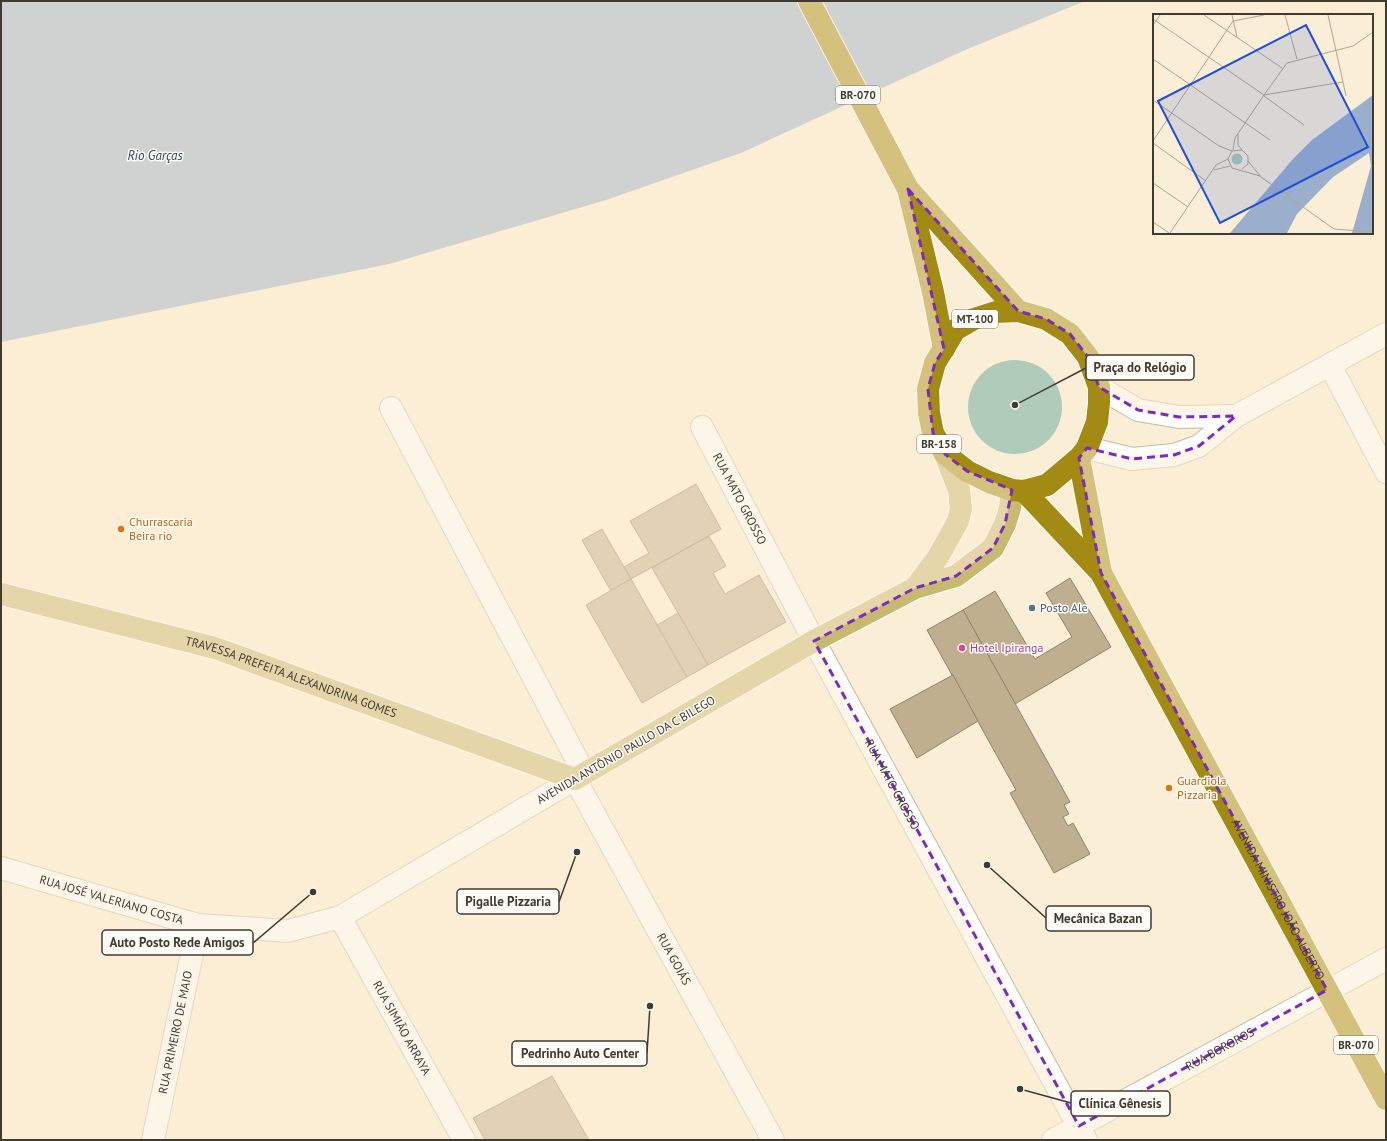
<svg xmlns="http://www.w3.org/2000/svg" width="1387" height="1141" viewBox="0 0 1387 1141" font-family="'PT Sans',sans-serif">
<style>
.green{fill:#b0cbb8}
.water{fill:#9baecc}
.building{fill:#c0af8f;stroke:#8f836e}
.lines{fill:none;stroke-linecap:round;stroke-linejoin:round}
.minor-casing{stroke:#c6baa3;stroke-width:24}
.major-casing{stroke:#fff;stroke-width:24}
.highway-casing{stroke:#fff;stroke-width:24}
.minor{stroke:#fff;stroke-width:22}
.major{stroke:#c8b971;stroke-width:22}
.highway{stroke:#a38b13;stroke-width:22}
.marked{fill:none;stroke:#7b2cbf;stroke-width:3;stroke-dasharray:8 5;stroke-linejoin:round}
.food-dot{fill:#e8710a;stroke:#fffcf7;stroke-width:1.5}
.service-dot{fill:#5c6f8a;stroke:#fffcf7;stroke-width:1.5}
.hotel-dot{fill:#d1479c;stroke:#fffcf7;stroke-width:1.5}
.labels{text-anchor:middle;stroke-width:3;stroke-linejoin:round;paint-order:stroke}
.shield{fill:#fffcf7;stroke:#79756c;stroke-width:1}
.shield-label{font-size:11px;font-weight:bold;fill:#403b31}
.street-label{font-size:12px;fill:#403b31;stroke:#fffcf7}
.food-label{font-size:12px;fill:#c56008;stroke:#fffcf7;text-anchor:start}
.service-label{font-size:12px;fill:#4e5e75;stroke:#fffcf7;text-anchor:start}
.hotel-label{font-size:12px;fill:#b23c85;stroke:#fffcf7;text-anchor:start}
.water-label{font-size:13px;font-style:italic;fill:#2c4770;stroke:#fffcf7}
.inset-road{fill:none;stroke:#b0a694;stroke-width:1}
.view{fill:#1d4ed8;fill-opacity:0.15;stroke:#1d4ed8;stroke-width:2}
.inset-edge{fill:none;stroke:#403b31;stroke-width:2}
.leader{fill:none;stroke:#403b31;stroke-width:1.5}
.callout-dot{fill:#403b31;stroke:#fffcf7;stroke-width:1.5}
.callout{fill:#fffcf7;stroke:#403b31;stroke-width:1.5}
.callout-label{font-size:13px;text-anchor:middle;font-weight:bold;fill:#403b31}
</style>
<rect width="100%" height="100%" fill="#fbeed6"/>
<circle class="green" cx="1015" cy="407" r="47"/>
<path class="water" d="M1 1H1085L963 51 741 153 606 200 389 264 1 342Z"/>
<g class="building">
<path d="M696 484 721 529 631 579 624 567 649 553 630 521Z"/>
<path d="M602 529 631 579 611 591 582 540Z"/>
<path d="M709 536 726 566 713 573 725 594 759 575 786 622 708 665 652 568Z"/>
<path d="M1070 578 1111 647 1015 704 963 610 995 591 1035 659 1072 637 1046 593Z"/>
<path d="M631 579 687 677 642 703 586 605Z"/>
<path d="M963 610 1070 802 1064 805 1069 814 1063 817 1068 826 1073 823 1090 854 1054 873 1010 793 1016 790 927 630Z"/>
<path d="M678 613 708 665 687 677 657 625Z"/>
<path d="M953 675 978 721 917 758 890 709Z"/>
<path d="M552 1076 589 1140H485L473 1118Z"/>
</g>
<g class="lines">
<defs>
<g id="minor">
<path d="M1330 365 1386 472"/>
<path d="M1099 387 1138 410 1179 417 1236 416"/>
<path d="M391 408 584 773"/>
<path id="s1" d="M702 427 814 641 1086 1140"/>
<path d="M1087 448 1132 459 1174 455 1199 446 1236 416 1386 334"/>
<path id="s2" d="M1 868 198 925 288 931 340 917 575 779 773 1140"/>
<path id="s3" d="M340 917 464 1140"/>
<path id="s4" d="M153 1140 198 925"/>
<path id="s5" d="M1053 1140 1386 959"/>
</g>
<g id="major">
<path d="M915 588 938 557 958 521 961 508 959 490 945 454"/>
<path id="s6" d="M1 594 215 648 575 779 814 641 915 588 956 576 993 548 1005 524 1010 508 1012 490"/>
</g>
<g id="highway">
<path d="M809 1 908 189 933 292 944 349"/>
<path d="M910 191 1018 311"/>
<path d="M1018 311 1046 319 1070 334 1088 357 1099 387V403L1097 422 1087 448 1079 458 1047 485 1024 491 1012 490 989 482 967 471 945 454 933 433 929 413 928 389 935 363 955 330 974 319 996 312Z"/>
<path d="M1079 458 1101 573"/>
<path id="s7" d="M1024 491 1101 573 1386 1099"/>
</g>
</defs>
<use href="#minor" class="minor-casing"/>
<use href="#major" class="major-casing"/>
<use href="#highway" class="highway-casing"/>
<use href="#minor" class="minor"/>
<use href="#major" class="major"/>
<use href="#highway" class="highway"/>
</g>
<path d="M0 0H1387V1141H0ZM908 189 1018 311 1046 319 1070 334 1088 357 1099 387 1138 410 1179 417 1236 416 1199 446 1174 455 1132 459 1087 448 1079 458 1101 573 1327 990 1079 1126 814 641 915 588 956 576 993 548 1005 524 1012 490 967 471 945 454 933 433 928 389 935 363 944 349Z" fill="#fbeed6" fill-opacity=".55" fill-rule="evenodd"/>
<path class="marked" d="M908 189 1018 311 1046 319 1070 334 1088 357 1099 387 1138 410 1179 417 1236 416 1199 446 1174 455 1132 459 1087 448 1079 458 1101 573 1327 990 1079 1126 814 641 915 588 956 576 993 548 1005 524 1012 490 967 471 945 454 933 433 928 389 935 363 944 349Z"/>
<g class="food-dot">
<circle cx="121" cy="529" r="4"/>
<circle cx="1169" cy="788" r="4"/>
</g>
<circle class="service-dot" cx="1032" cy="608" r="4"/>
<circle class="hotel-dot" cx="962" cy="648" r="4"/>
<g class="labels">
<g class="shield">
<rect x="836" y="86" width="44" height="18" rx="3"/>
<rect x="952" y="310" width="46" height="18" rx="3"/>
<rect x="917" y="435" width="44" height="18" rx="3"/>
<rect x="1334" y="1036" width="44" height="18" rx="3"/>
</g>
<g class="shield-label">
<text x="858" y="99">BR-070</text>
<text x="975" y="323">MT-100</text>
<text x="939" y="448">BR-158</text>
<text x="1356" y="1049">BR-070</text>
</g>
<g class="street-label">
<text dy="4" stroke="none"><textPath href="#s1" startOffset="81">RUA MATO GROSSO</textPath></text>
<text dy="4" stroke="none"><textPath href="#s6" startOffset="302">TRAVESSA PREFEITA ALEXANDRINA GOMES</textPath></text>
<text transform="translate(626 750) rotate(-30)" y="4">AVENIDA ANTÔNIO PAULO DA C BILEGO</text>
<text dy="4" stroke="none"><textPath href="#s1" startOffset="405">RUA MATO GROSSO</textPath></text>
<text dy="4" stroke="none"><textPath href="#s7" startOffset="484">AVENIDA MINISTRO JOÃO ALBERTO</textPath></text>
<text dy="4" stroke="none"><textPath href="#s2" startOffset="115">RUA JOSÉ VALERIANO COSTA</textPath></text>
<text dy="4" stroke="none"><textPath href="#s2" startOffset="827">RUA GOIÁS</textPath></text>
<text dy="4" stroke="none"><textPath href="#s3" startOffset="127">RUA SIMIÃO ARRAYA</textPath></text>
<text dy="4" stroke="none"><textPath href="#s4" startOffset="110">RUA PRIMEIRO DE MAIO</textPath></text>
<text dy="4" stroke="none"><textPath href="#s5" startOffset="190">RUA BOROROS</textPath></text>
</g>
<g class="food-label">
<text x="129" y="526">Churrascaria<tspan x="129" dy="14">Beira rio</tspan></text>
<text x="1177" y="785">Guardiola<tspan x="1177" dy="14">Pizzaria</tspan></text>
</g>
<g class="service-label">
<text x="1040" y="612">Posto Ale</text>
</g>
<g class="hotel-label">
<text x="970" y="652">Hotel Ipiranga</text>
</g>
<g class="water-label">
<text x="155" y="160">Rio Garças</text>
</g>
</g>
<g transform="translate(1153 14)">
<rect width="220" height="220" fill="#fbeed6"/>
<path d="M78.5 145a5.5 5.5 0 1 1 11 0a5.5 5.5 0 1 1-11 0Z" fill="#b0cbb8"/>
<path d="M220 81V219H199L218 152 216 139 180 163 144 200 134 219H77L140 145 159 126Z" fill="#9baecc"/>
<path class="inset-road" d="M51 1 129 54M79 1 84 23M132 1 144 45M0 5 111 81 134 49 200 32 220 18M0 11 7 1M0 45 117 126M190 68 193 82M111 82 151 111M0 86 66 132 79 137M85 120V131L89 136M0 127 80 7 111 1M0 129 53 167M80 136 82 124 111 81 190 68 175 1M95 147 108 163 181 215 220 218M89 155 95 150V142L89 136 79 137 75 145 79 154 107 162M61 156 77 152M0 169 35 193M0 208 16 219M17 219 63 151 75 145"/>
<path class="view" d="M153 11 215 133 67 209 5 87Z"/>
<rect width="220" height="220" class="inset-edge"/>
</g>
<path class="leader" d="M1015 405L1086 368M577 852L559 902M987 865L1046 918M313 892L253 943M650 1006L647 1053M1020 1089L1071 1103"/>
<g class="callout-dot">
<circle cx="1015" cy="405" r="4"/>
<circle cx="577" cy="852" r="4"/>
<circle cx="987" cy="865" r="4"/>
<circle cx="313" cy="892" r="4"/>
<circle cx="650" cy="1006" r="4"/>
<circle cx="1020" cy="1089" r="4"/>
</g>
<g class="callout">
<rect x="1086" y="355" width="108" height="25" rx="4"/>
<rect x="457" y="889" width="102" height="25" rx="4"/>
<rect x="1046" y="906" width="105" height="25" rx="4"/>
<rect x="102" y="930" width="151" height="25" rx="4"/>
<rect x="512" y="1041" width="135" height="25" rx="4"/>
<rect x="1071" y="1091" width="99" height="25" rx="4"/>
</g>
<g class="callout-label">
<text x="1140" y="372">Praça do Relógio</text>
<text x="508" y="906">Pigalle Pizzaria</text>
<text x="1098" y="923">Mecânica Bazan</text>
<text x="177" y="947">Auto Posto Rede Amigos</text>
<text x="580" y="1058">Pedrinho Auto Center</text>
<text x="1120" y="1108">Clínica Gênesis</text>
</g>
<rect width="1387" height="1141" fill="none" stroke="#403b31" stroke-width="4"/>
</svg>
